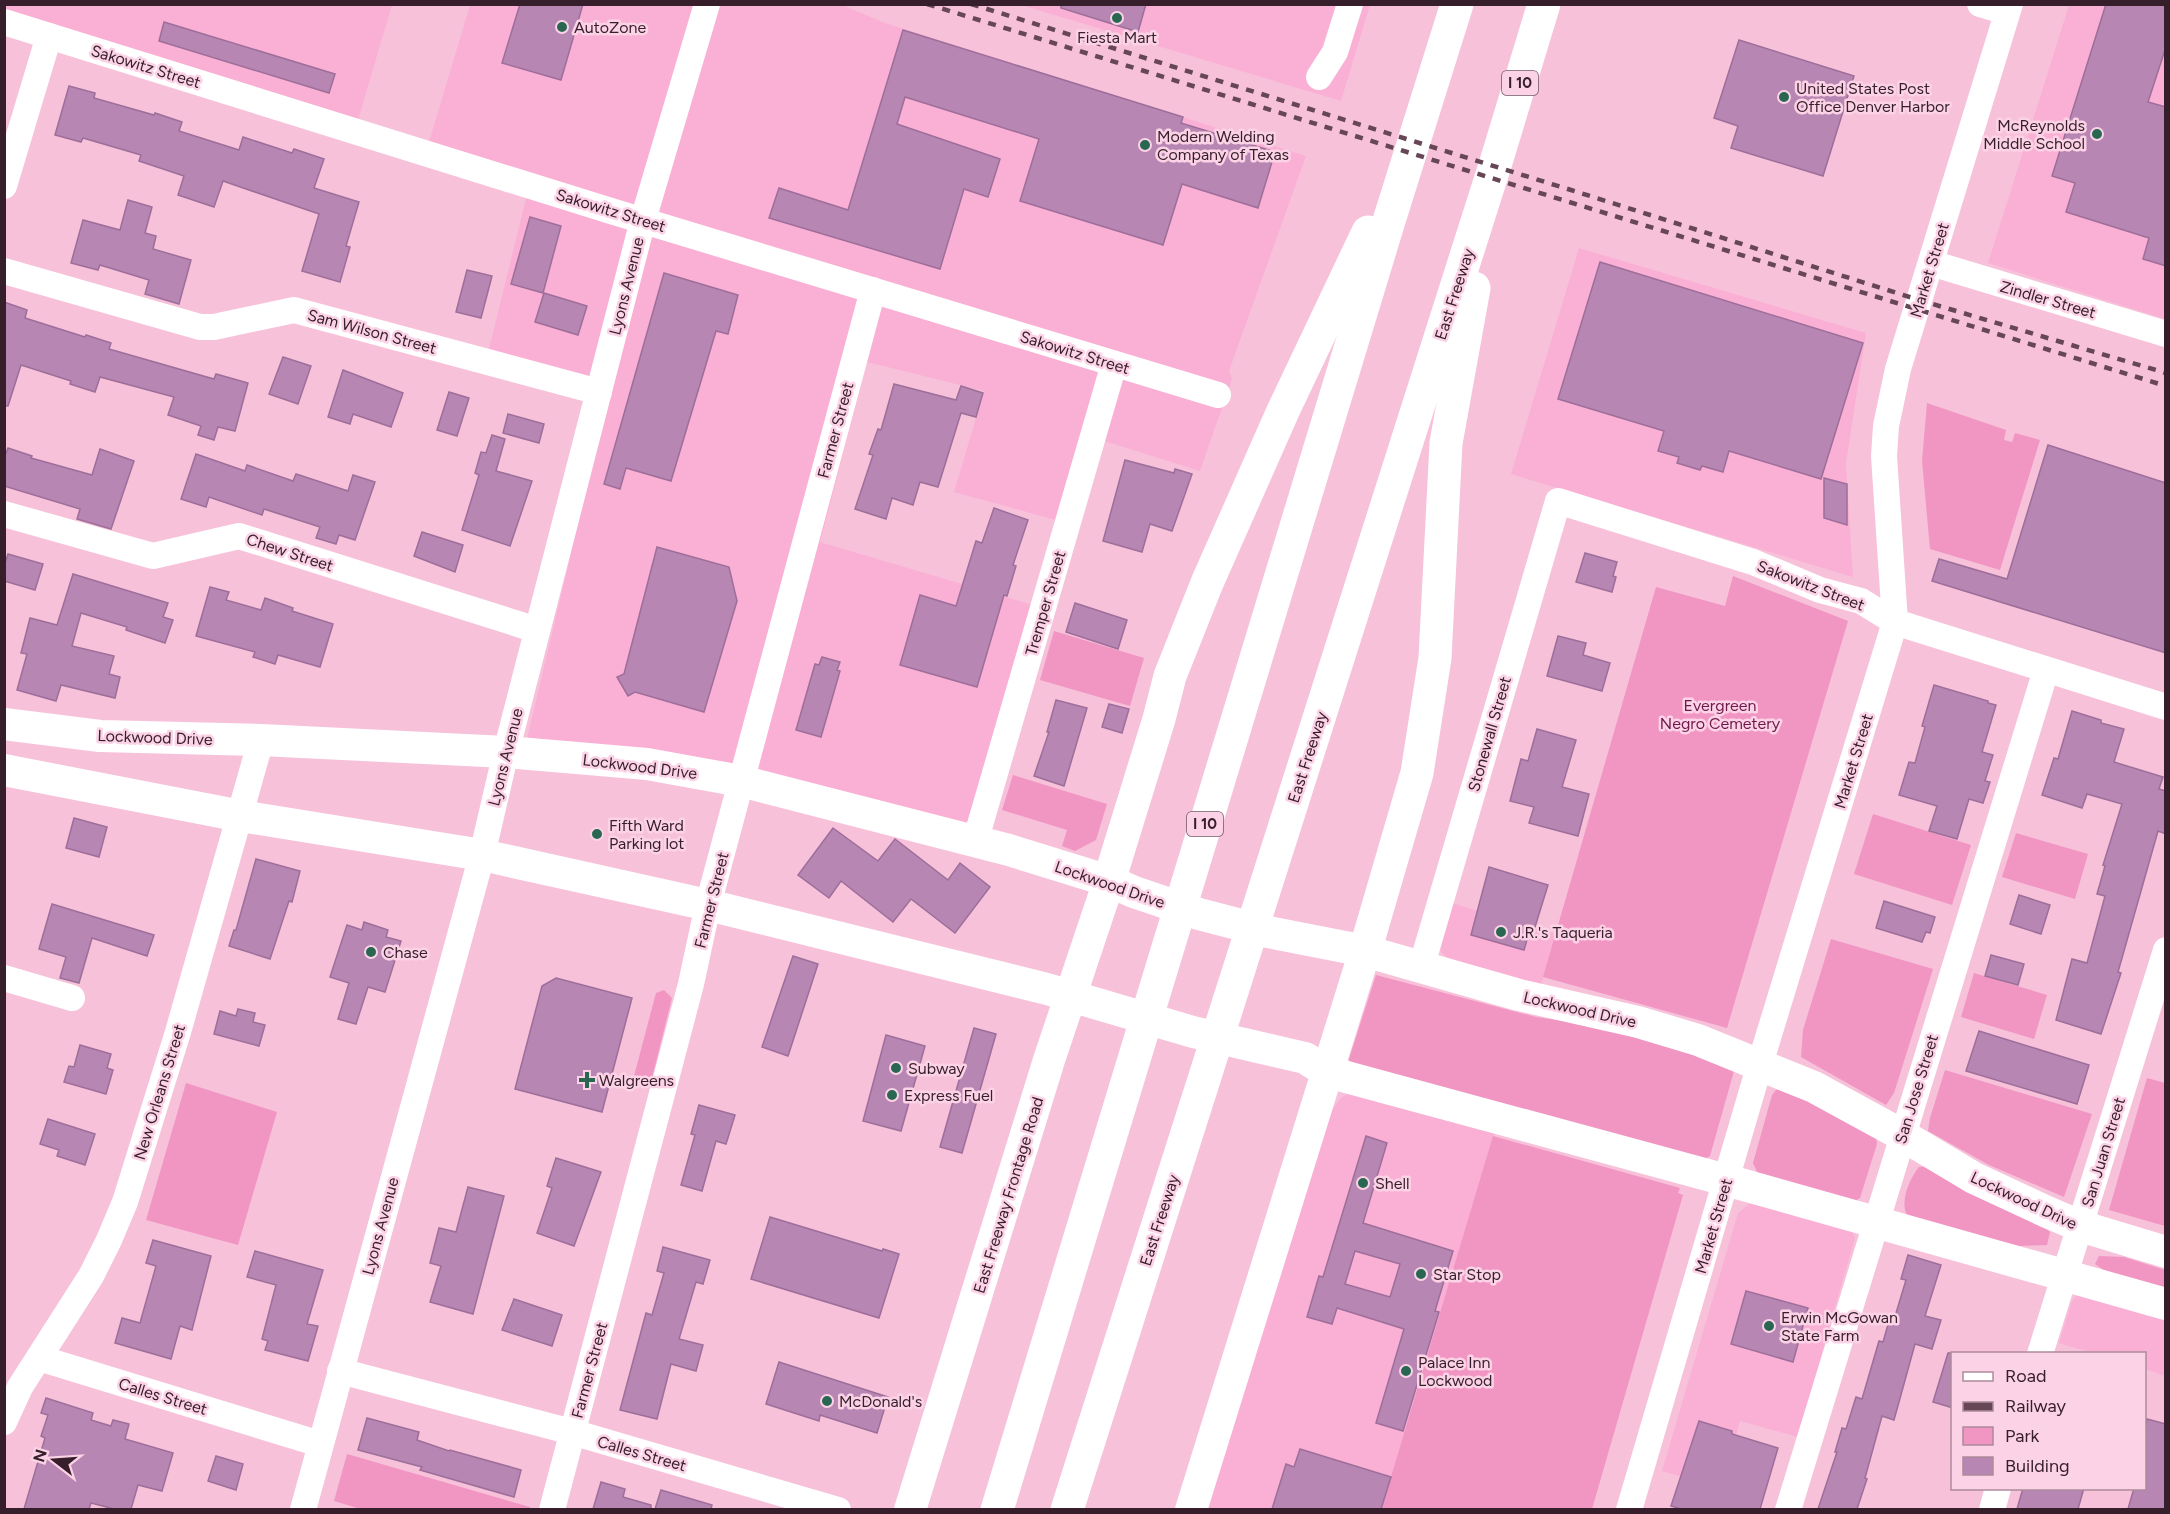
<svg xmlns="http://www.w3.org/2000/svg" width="2170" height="1514" viewBox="0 0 2170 1514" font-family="Figtree,sans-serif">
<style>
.built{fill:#fab0d4}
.green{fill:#f195c3}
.building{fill:#b786b3;stroke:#9e6e9a;stroke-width:1.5;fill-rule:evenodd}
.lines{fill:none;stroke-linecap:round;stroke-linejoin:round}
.minor{stroke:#fff;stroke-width:26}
.major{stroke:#fff;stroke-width:32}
.highway{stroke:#fff;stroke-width:33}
.rail{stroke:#674756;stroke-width:4.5;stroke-dasharray:8 8;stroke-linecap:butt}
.poi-dot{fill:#296753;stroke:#fcd3e6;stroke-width:2}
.labels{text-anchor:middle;stroke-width:5;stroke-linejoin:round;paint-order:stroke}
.shield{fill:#fcd3e6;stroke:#715462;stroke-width:1.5}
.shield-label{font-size:15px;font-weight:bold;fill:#361e2a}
.poi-label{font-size:16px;fill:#361e2a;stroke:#fcd3e6;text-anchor:start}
.street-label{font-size:16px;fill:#361e2a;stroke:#fcd3e6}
.park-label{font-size:16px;fill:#6e174b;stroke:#fcd3e6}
</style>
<rect width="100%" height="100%" fill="#f7c1da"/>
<g class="built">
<path d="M840 4 885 23 1306 156 1229 371 1232 379 1200 471 1082 434 1056 520 954 492 984 391 867 362 820 542 1033 605 966 831 526 743 611 385 488 353 532 174 429 142 470 5Z"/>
<path d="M4 5H392L358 120 5 10Z"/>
<path d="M1021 5H1370L1341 101Z"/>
<path d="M2069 5H2165V319L1988 263Z"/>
<path d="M1579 248 1866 333 1846 463 1853 577 1511 474Z"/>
<path d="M1448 902 1556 934 1541 985 1449 959 1442 953 1438 945Z"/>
<path d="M1353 1091 1496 1128 1381 1509 1207 1510 1327 1116 1342 1097Z"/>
<path d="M1757 1202 1852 1230 1855 1238 1798 1437 1740 1421 1721 1488 1662 1471 1738 1213 1749 1204Z"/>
<path d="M2078 1293 2165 1315V1376L2145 1369 2144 1354 2092 1353 2059 1343 2072 1301Z"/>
</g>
<g class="green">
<path d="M1927 403 2006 430 2004 440 2012 442 2015 433 2040 440 2000 570 1930 549 1922 461Z"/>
<path d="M1733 576 1848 621 1727 1028 1543 977 1656 587 1725 606Z"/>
<path d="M1054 631 1144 658 1130 706 1040 680Z"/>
<path d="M1013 775 1107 804 1096 840 1075 851 1062 846 1067 830 1002 810Z"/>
<path d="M1873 814 1971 845 1952 905 1854 874Z"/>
<path d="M2016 833 2088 854 2075 899 2002 877Z"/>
<path d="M1831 939 1933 969 1894 1093 1886 1105 1801 1057 1803 1030Z"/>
<path d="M1974 973 2047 995 2034 1039 1961 1017Z"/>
<path d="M1376 975 1536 1017 1579 1023 1653 1039 1734 1071 1710 1156 1703 1160 1350 1063 1349 1059Z"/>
<path d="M664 990 672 998 652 1078 647 1085 638 1083 634 1076 656 993Z"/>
<path d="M1945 1070 2092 1114 2064 1197 1989 1165 1928 1131 1930 1118Z"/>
<path d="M2147 1078 2165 1083V1226L2109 1210Z"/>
<path d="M186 1083 277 1112 238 1245 146 1220Z"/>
<path d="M1781 1088H1786L1876 1137 1877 1144 1860 1198 1855 1201 1758 1174 1753 1163 1772 1095 1776 1090Z"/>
<path d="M1493 1136 1680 1188 1678 1193 1683 1195 1592 1509 1381 1510Z"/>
<path d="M1927 1166 2044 1226 2050 1232 2047 1245 2018 1246 1909 1218C1898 1205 1909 1179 1919 1167Z"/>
<path d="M2099 1256 2124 1257 2165 1270V1292L2105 1271 2095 1264Z"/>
<path d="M347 1454 530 1507 529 1509 364 1510 334 1501Z"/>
</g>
<g class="building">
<path d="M520 4H583L561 80 502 63Z"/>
<path d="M1061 4H1146L1138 32 1061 8Z"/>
<path d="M2106 4H2166V47L2148 102 2166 107V266L2143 259 2149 238 2066 212 2075 183 2052 176Z"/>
<path d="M164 22 335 74 329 93 159 41Z"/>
<path d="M903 30 1183 117 1181 123 1275 152 1258 208 1182 184 1163 245 1020 201 1039 139 905 97 897 124 1000 159 988 197 964 189 940 269 769 218 779 188 848 210Z"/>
<path d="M1739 40 1854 76 1823 176 1731 148 1738 126 1714 118Z"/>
<path d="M69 86 95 93 94 98 154 115 155 113 182 122 179 131 239 150 243 137 292 153 294 149 324 159 314 188 359 202 346 246 350 247 340 282 302 271 319 214 223 181 214 207 178 195 184 176 139 161 141 155 83 138 81 142 55 135Z"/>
<path d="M128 200 152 207 145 233 156 236 153 249 191 260 179 304 145 294 149 280 100 265 98 270 71 263 83 220 120 230Z"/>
<path d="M530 217 561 226 543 293 511 284Z"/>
<path d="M1600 262 1863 343 1821 479 1729 451 1723 472 1702 466 1700 470 1677 463 1679 457 1658 451 1664 431 1558 399Z"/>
<path d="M467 270 492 276 481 318 456 312Z"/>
<path d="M664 273 738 295 728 334 716 331 671 481 626 468 620 489 604 484Z"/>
<path d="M544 293 587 306 578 335 535 322Z"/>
<path d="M4 302 27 310 25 318 85 337 86 335 111 343 109 349 214 379 216 374 248 383 235 431 218 427 214 440 198 435 201 426 168 415 174 397 100 377 95 392 70 384 71 381 21 365 8 406H4Z"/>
<path d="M283 357 311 366 298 404 269 394Z"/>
<path d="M343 370 403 393 391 427 353 414 350 424 328 417Z"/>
<path d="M894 384 956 400 961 386 983 393 976 417 961 413 938 487 920 482 913 505 892 498 886 519 855 509 873 455 869 454 878 429 881 430Z"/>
<path d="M449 392 469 398 457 436 437 430Z"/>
<path d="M508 414 544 424 539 443 503 433Z"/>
<path d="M492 435 505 439 496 471 532 481 510 546 462 530 479 475 475 473 481 452 486 453Z"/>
<path d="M2048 445 2166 483V653L1932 581 1939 559 2007 579Z"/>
<path d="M8 448 32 456 31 458 92 475 100 449 134 461 111 529 77 519 80 509 4 486V458Z"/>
<path d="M196 454 245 471 247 465 293 481 296 474 348 491 353 475 375 482 355 540 339 535 336 544 316 538 320 527 264 509 262 515 209 497 206 507 181 499Z"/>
<path d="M1125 460 1174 473 1175 469 1192 474 1172 531 1150 524 1142 552 1103 541Z"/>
<path d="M1824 478 1847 484V525L1824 518Z"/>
<path d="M994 508 1028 520 1013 565 1016 566 1007 596 1004 595 977 687 900 665 920 595 956 606 976 541 982 543Z"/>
<path d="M422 532 463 545 455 572 414 556Z"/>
<path d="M657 547 729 567 737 601 704 712 635 692 628 696 617 677 624 674Z"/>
<path d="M1585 553 1617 562 1613 576 1616 577 1612 592 1576 582Z"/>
<path d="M8 554 43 564 35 590 4 581V566Z"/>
<path d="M73 574 168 603 163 617 173 620 165 643 126 630 127 627 81 613 72 646 114 656 109 674 120 677 115 698 61 685 56 701 17 690 27 654 21 653 30 618 57 625Z"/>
<path d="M210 587 229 592 226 600 261 610 265 598 293 608 292 611 333 624 320 667 278 655 275 664 253 657 255 652 196 636Z"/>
<path d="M1075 603 1127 620 1118 649 1066 632Z"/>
<path d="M1558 636 1586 643 1583 655 1610 663 1602 691 1547 676Z"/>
<path d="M822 657 840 662 837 670 840 671 821 737 796 730 815 664 819 665Z"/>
<path d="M1934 685 1988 701V703L1996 705 1982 752 1993 755 1985 781 1990 782 1983 803 1969 799 1957 839 1929 831 1937 806 1899 795 1909 762 1915 763 1925 727 1922 726Z"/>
<path d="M1056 700 1087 708 1064 786 1034 776 1049 732H1047Z"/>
<path d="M1109 704 1129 709 1122 733 1102 727Z"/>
<path d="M2072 711 2101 720V723L2124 729 2114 762 2163 777 2159 789 2166 791V834L2158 831 2118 972 2121 973 2101 1034 2056 1020 2072 959 2087 963 2105 896 2097 894 2105 866 2103 865 2122 804 2087 794 2082 808 2042 795 2054 758 2058 759Z"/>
<path d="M1537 729 1576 740 1562 787 1589 794 1578 836 1529 823 1534 807 1510 801 1521 759 1528 761Z"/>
<path d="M74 818 107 827 99 857 66 848Z"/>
<path d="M833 828 878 861 895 839 948 880 960 863 990 887 955 933 911 899 893 922 841 881 829 898 798 875Z"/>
<path d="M256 859 300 871 292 902 289 901 270 959 229 946 234 930H236Z"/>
<path d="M1489 867 1548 885 1535 927 1531 926 1524 950 1471 935Z"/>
<path d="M2019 895 2050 905 2041 934 2010 924Z"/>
<path d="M1884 901 1935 917 1930 933 1926 932 1922 942 1876 928Z"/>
<path d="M52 904 154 935 147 956 92 938 79 983 60 978 66 957 39 949Z"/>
<path d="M364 922 388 930 386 937 401 941 385 992 368 987 356 1024 338 1019 349 983 330 977 347 925 362 930Z"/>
<path d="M1991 955 2024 964 2018 985 1985 976Z"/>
<path d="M793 956 818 964 788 1056 762 1047Z"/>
<path d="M556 978 632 998 602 1112 515 1089 542 986Z"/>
<path d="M238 1009 255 1013 253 1022 265 1025 259 1046 214 1034 220 1011 236 1016Z"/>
<path d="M974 1028 996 1034 962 1153 940 1147Z"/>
<path d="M1979 1031 2089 1065 2077 1104 1966 1071Z"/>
<path d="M886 1035 925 1046 901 1131 863 1121Z"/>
<path d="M80 1045 111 1054 107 1068 113 1070 106 1094 64 1082 69 1066 74 1067Z"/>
<path d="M699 1105 735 1115 726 1144 716 1141 702 1191 681 1185 695 1135 691 1134Z"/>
<path d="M48 1119 95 1134 85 1165 57 1156 59 1150 40 1144Z"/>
<path d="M1366 1136 1387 1143 1363 1223 1453 1251 1435 1311 1439 1312 1403 1431 1376 1423 1404 1329 1337 1308 1332 1324 1307 1317 1319 1276 1323 1277ZM1355 1251 1400 1264 1390 1297 1345 1284Z"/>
<path d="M556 1158 601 1172 574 1246 537 1233 552 1188 547 1186Z"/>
<path d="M468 1187 504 1196 473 1314 430 1302 441 1266 430 1263 439 1228 456 1232Z"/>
<path d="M770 1217 882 1251 883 1249 899 1254 879 1318 751 1279Z"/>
<path d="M153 1240 211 1256 192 1330 180 1326 171 1359 115 1343 122 1318 140 1323 156 1266 146 1263Z"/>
<path d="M663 1247 710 1260 703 1284 696 1282 679 1339 703 1345 696 1371 671 1364 657 1419 620 1410 646 1313 652 1315 664 1273 657 1271Z"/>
<path d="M255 1251 323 1270 307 1324 318 1326 308 1361 265 1350 268 1341 262 1339 276 1285 247 1277Z"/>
<path d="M1908 1255 1941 1265 1925 1316 1941 1320 1932 1349 1915 1344 1894 1420 1882 1416 1865 1478 1867 1479 1857 1509H1818L1837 1452H1835L1842 1428 1846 1429 1856 1397 1862 1399 1879 1341 1883 1342 1889 1321 1893 1323 1906 1280 1901 1279Z"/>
<path d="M1746 1291 1808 1308 1793 1362 1731 1344Z"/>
<path d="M514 1299 562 1315 552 1346 502 1330Z"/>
<path d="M1948 1353H1953V1408L1933 1402Z"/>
<path d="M779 1362 888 1397 877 1433 820 1415 819 1421 766 1404Z"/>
<path d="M46 1398 93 1413 91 1420 111 1426 113 1420 129 1424 125 1439 173 1453 162 1491 138 1485 131 1509H114L91 1503 89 1509H24L45 1438 41 1436 48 1415 41 1413Z"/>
<path d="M367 1418 419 1432 417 1440 449 1451 450 1450 521 1470 514 1497 420 1470 422 1467 358 1450Z"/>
<path d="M2147 1419 2166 1424V1509H2128L2134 1488H2145V1428Z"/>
<path d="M1699 1421 1732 1431V1434L1778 1448 1760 1509H1681L1671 1506Z"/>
<path d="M1300 1449 1391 1477 1381 1509H1272L1286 1464 1294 1467Z"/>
<path d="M216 1456 243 1464 236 1490 208 1481Z"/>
<path d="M601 1482 625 1489 623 1497 651 1505V1509H593Z"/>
<path d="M2023 1488H2084L2078 1509H2017Z"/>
<path d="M661 1490 712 1505 711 1509H655Z"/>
</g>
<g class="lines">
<g class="minor">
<path d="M1980 4 2007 12"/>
<path d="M4 22 611 211 1218 395"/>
<path d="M1319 77 1335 52 1350 4"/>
<path d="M4 186 49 36"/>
<path d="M1931 263 2166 334"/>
<path d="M4 271 200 327H214L294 310 599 392"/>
<path d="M4 514 153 556 239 536 537 630"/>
<path d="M975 842 1114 364"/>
<path d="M1421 968 1558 501 1753 562 1820 590 1861 601 1895 622 2166 707"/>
<path d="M4 978 72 998"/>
<path d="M2040 1354 2166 950"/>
<path d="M39 1358 320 1444"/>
<path d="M340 1371 572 1432 838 1510"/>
<path d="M4 1422 20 1387 91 1276 109 1240 125 1202 178 1032 261 740"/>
<path d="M303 1510 482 855 506 752 643 220 707 4"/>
<path d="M552 1510 691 984 708 905 873 290"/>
<path d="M1629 1510 1760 1064 1895 622 1884 456 1886 426 1898 369 2010 4"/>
<path d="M1788 1510 2046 670"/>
<path d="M1992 1510 1998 1488"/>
</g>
<g class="major">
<path d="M4 724 100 736 261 740 506 752 647 764 741 781 1009 850 1109 881 1134 892 1199 914 1268 932 1365 951 1519 995 1638 1022 1698 1040 1814 1087 1902 1135 1974 1178 2047 1212 2080 1226 2166 1252"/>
<path d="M4 770 241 816 482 855 708 905 1047 989 1193 1032 1305 1058 1328 1072 1350 1078 1726 1180 2166 1304"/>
<path d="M910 1510 1049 1060 1109 881"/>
<path d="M1191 1510 1365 951"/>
</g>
<g class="highway">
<path d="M1109 881 1159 719 1170 676 1207 583 1283 411 1368 232"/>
<path d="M1365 951 1417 773 1435 658 1446 443 1474 288"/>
<path d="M997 1510 1388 224 1457 4"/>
<path d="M1067 1510 1496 162 1544 4"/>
</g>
<g class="rail">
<path d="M927 4 2166 386"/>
<path d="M971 4 1571 190 1919 300 2166 373"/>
</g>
</g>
<g class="poi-dot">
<circle cx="1117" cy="18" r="6"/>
<circle cx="562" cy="27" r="6"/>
<circle cx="1784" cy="97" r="6"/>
<circle cx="2097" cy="134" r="6"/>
<circle cx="1145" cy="145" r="6"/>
<circle cx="597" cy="834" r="6"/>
<circle cx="1501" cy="932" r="6"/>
<circle cx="371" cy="952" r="6"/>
<circle cx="896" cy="1068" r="6"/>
<path d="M584 1071h6v6h6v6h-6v6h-6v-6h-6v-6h6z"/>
<circle cx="892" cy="1095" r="6"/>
<circle cx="1363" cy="1183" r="6"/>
<circle cx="1421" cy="1274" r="6"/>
<circle cx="1769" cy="1326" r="6"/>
<circle cx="1406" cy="1371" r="6"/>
<circle cx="827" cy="1401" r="6"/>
</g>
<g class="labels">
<g class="shield">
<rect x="1502" y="71" width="36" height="24" rx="4.5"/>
<rect x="1187" y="812" width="36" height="24" rx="4.5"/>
</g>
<g class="shield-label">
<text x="1520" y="88">I 10</text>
<text x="1205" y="829">I 10</text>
</g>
<g class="poi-label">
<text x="574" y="33">AutoZone</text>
<text x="1117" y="43" text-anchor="middle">Fiesta Mart</text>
<text x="1796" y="94">United States Post<tspan x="1796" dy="18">Office Denver Harbor</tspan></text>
<text x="2085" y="131" text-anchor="end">McReynolds<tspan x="2085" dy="18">Middle School</tspan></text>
<text x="1157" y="142">Modern Welding<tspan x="1157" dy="18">Company of Texas</tspan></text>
<text x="609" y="831">Fifth Ward<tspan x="609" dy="18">Parking lot</tspan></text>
<text x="1513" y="938">J.R.'s Taqueria</text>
<text x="383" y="958">Chase</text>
<text x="908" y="1074">Subway</text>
<text x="599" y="1086">Walgreens</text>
<text x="904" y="1101">Express Fuel</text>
<text x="1375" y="1189">Shell</text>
<text x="1433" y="1280">Star Stop</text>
<text x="1781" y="1323">Erwin McGowan<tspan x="1781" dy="18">State Farm</tspan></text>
<text x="1418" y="1368">Palace Inn<tspan x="1418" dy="18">Lockwood</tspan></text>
<text x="839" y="1407">McDonald's</text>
</g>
<g class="street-label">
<text transform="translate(146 66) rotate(17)" y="6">Sakowitz Street</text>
<text transform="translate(611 210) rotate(17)" y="6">Sakowitz Street</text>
<text transform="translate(1929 270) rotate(-73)" y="6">Market Street</text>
<text transform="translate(626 286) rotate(-76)" y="6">Lyons Avenue</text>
<text transform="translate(1454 294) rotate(-72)" y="6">East Freeway</text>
<text transform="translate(2048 299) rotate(16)" y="6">Zindler Street</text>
<text transform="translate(372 331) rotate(15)" y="6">Sam Wilson Street</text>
<text transform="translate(1075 352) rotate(17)" y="6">Sakowitz Street</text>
<text transform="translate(835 430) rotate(-75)" y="6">Farmer Street</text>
<text transform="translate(290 552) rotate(18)" y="6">Chew Street</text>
<text transform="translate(1811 585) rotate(21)" y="6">Sakowitz Street</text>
<text transform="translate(1045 603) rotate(-74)" y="6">Tremper Street</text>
<text transform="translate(1489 734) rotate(-74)" y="6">Stonewall Street</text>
<text transform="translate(155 737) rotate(2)" y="6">Lockwood Drive</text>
<text transform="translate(505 757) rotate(-76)" y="6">Lyons Avenue</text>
<text transform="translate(1307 757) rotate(-72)" y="6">East Freeway</text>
<text transform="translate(1853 761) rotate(-73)" y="6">Market Street</text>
<text transform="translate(640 766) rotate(7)" y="6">Lockwood Drive</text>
<text transform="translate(1110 884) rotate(19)" y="6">Lockwood Drive</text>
<text transform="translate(711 900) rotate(-76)" y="6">Farmer Street</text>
<text transform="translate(1580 1009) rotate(13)" y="6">Lockwood Drive</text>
<text transform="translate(1916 1089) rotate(-73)" y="6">San Jose Street</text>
<text transform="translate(159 1092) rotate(-73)" y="6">New Orleans Street</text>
<text transform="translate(2103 1152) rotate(-73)" y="6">San Juan Street</text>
<text transform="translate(1008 1195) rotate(-73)" y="6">East Freeway Frontage Road</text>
<text transform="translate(2024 1200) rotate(25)" y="6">Lockwood Drive</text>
<text transform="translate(1159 1220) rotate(-72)" y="6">East Freeway</text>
<text transform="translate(380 1226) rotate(-75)" y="6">Lyons Avenue</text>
<text transform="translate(1713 1226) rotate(-74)" y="6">Market Street</text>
<text transform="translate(589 1370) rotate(-75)" y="6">Farmer Street</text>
<text transform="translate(163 1396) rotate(17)" y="6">Calles Street</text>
<text transform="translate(642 1453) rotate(16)" y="6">Calles Street</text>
</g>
<g class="park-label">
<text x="1720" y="711">Evergreen<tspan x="1720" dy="18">Negro Cemetery</tspan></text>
</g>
</g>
<rect width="2170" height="1514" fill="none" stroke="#361e2a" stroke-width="12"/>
<rect x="1951" y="1352" width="195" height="138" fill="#fcd3e6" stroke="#ad8b9b" stroke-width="1.5"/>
<rect x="1963" y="1372" width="30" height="9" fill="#ffffff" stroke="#ad8b9b" stroke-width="1.5"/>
<text x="2005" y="1382" font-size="18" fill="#361e2a">Road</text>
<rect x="1963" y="1402" width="30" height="9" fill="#674756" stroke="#ad8b9b" stroke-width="1.5"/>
<text x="2005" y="1412" font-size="18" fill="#361e2a">Railway</text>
<rect x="1963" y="1427" width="30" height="18" fill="#f195c3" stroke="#ad8b9b" stroke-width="1.5"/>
<text x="2005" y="1442" font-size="18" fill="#361e2a">Park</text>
<rect x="1963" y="1457" width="30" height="18" fill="#b786b3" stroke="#ad8b9b" stroke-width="1.5"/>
<text x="2005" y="1472" font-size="18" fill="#361e2a">Building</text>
<g transform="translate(54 1460) rotate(287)" stroke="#fcd3e6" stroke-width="4.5" paint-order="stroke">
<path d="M0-4.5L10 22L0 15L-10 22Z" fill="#361e2a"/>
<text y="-9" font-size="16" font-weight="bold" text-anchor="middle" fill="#361e2a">N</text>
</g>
</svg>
